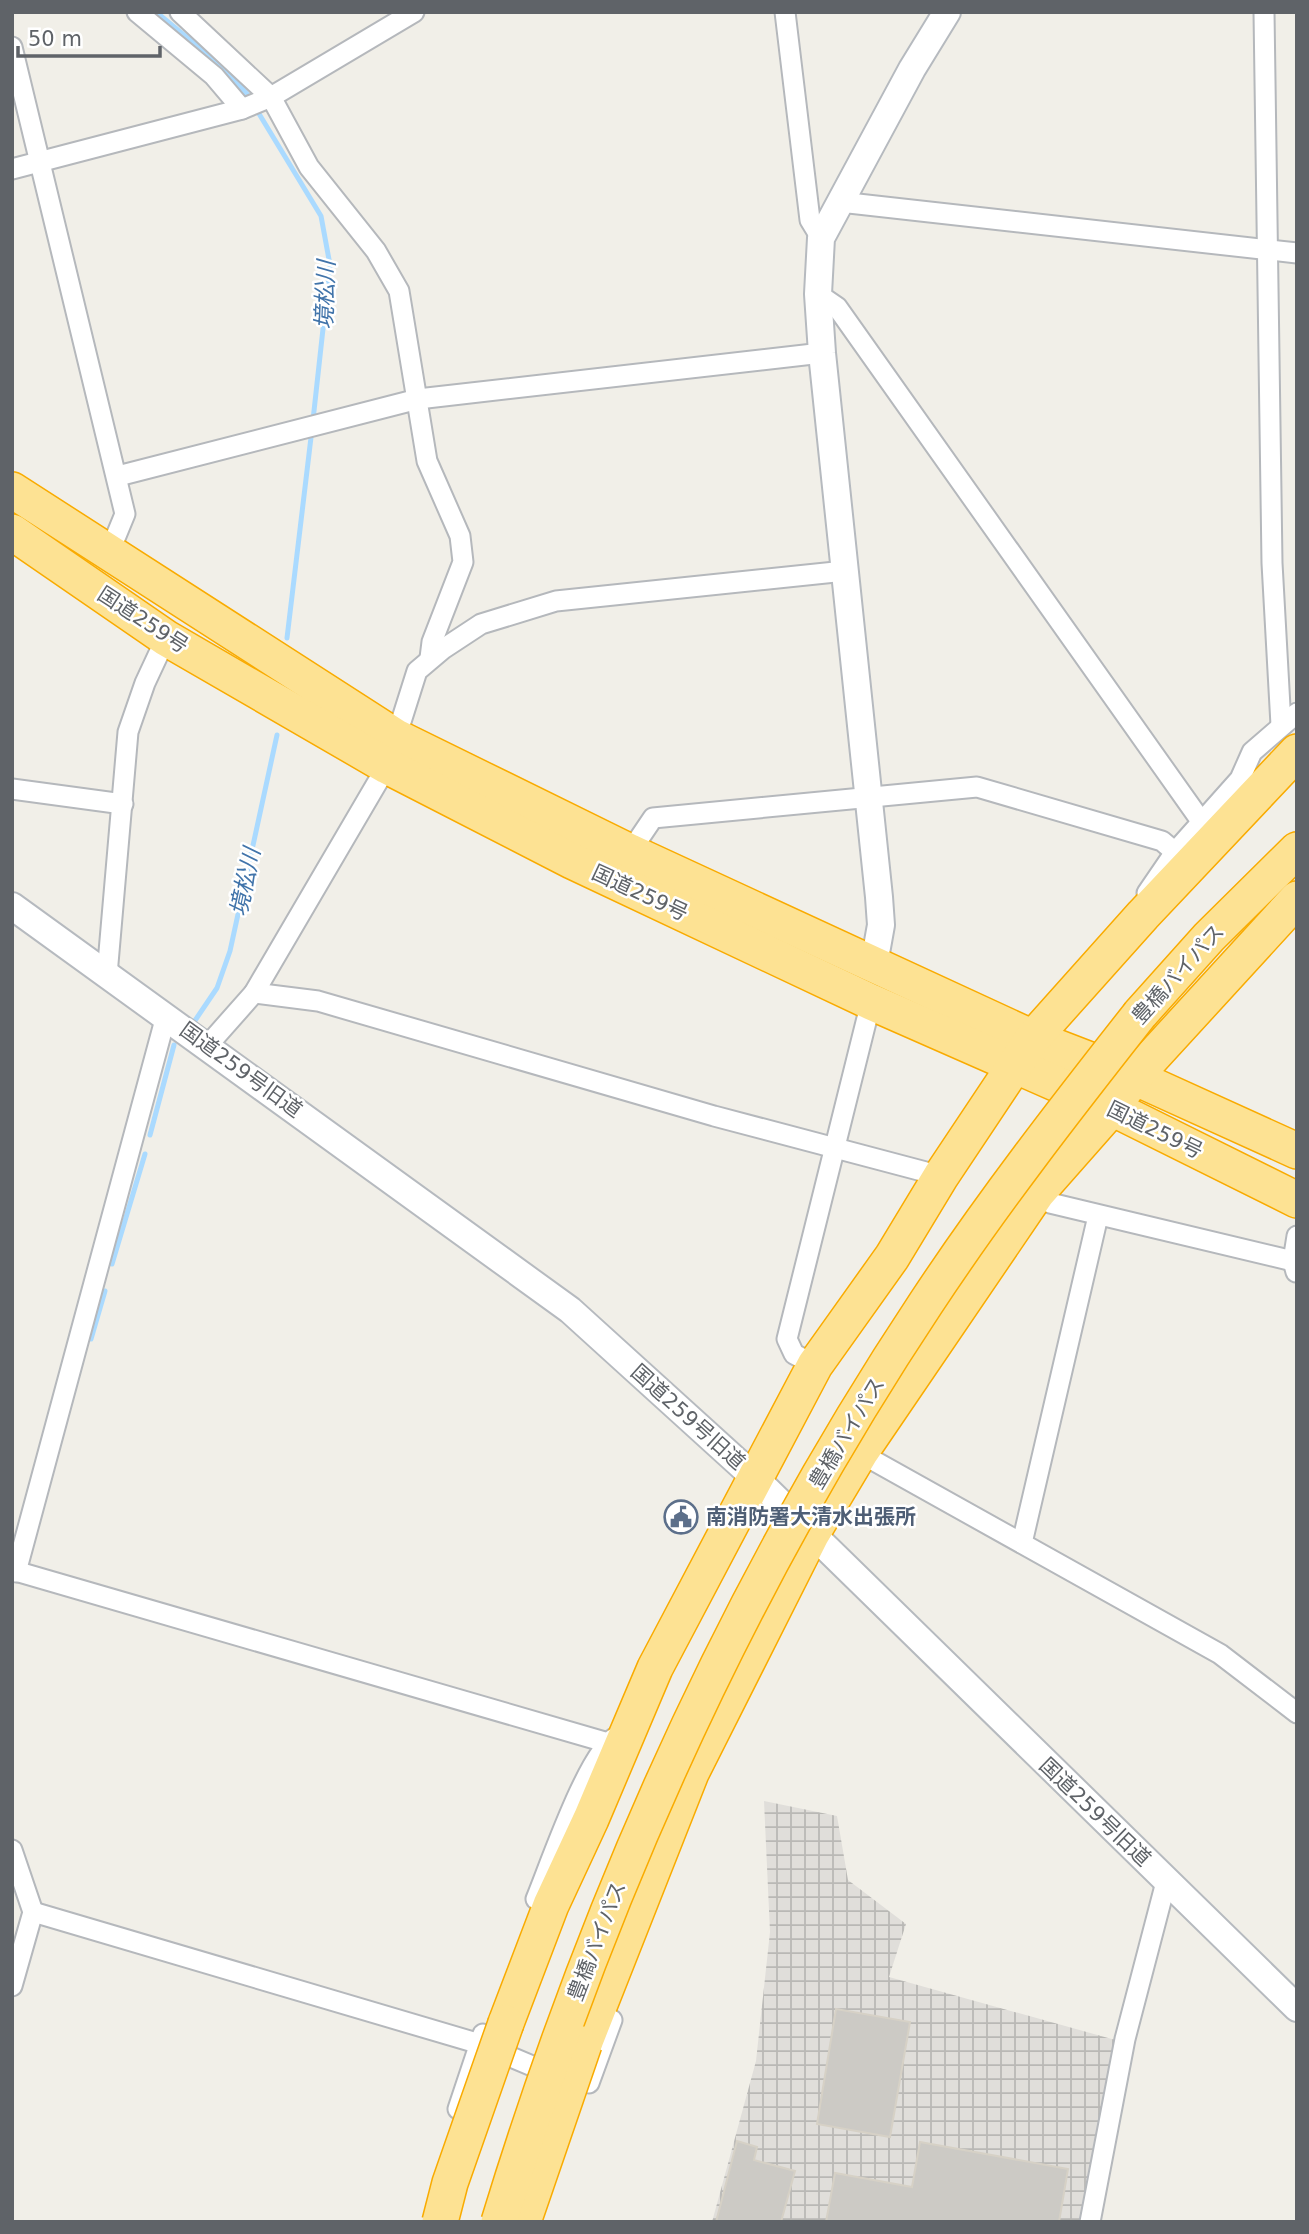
<svg xmlns="http://www.w3.org/2000/svg" width="1309" height="2234" viewBox="0 0 1309 2234" font-family="'DejaVu Sans','Noto Sans JP',sans-serif">
<style>
.industrial{fill:url(#industrial-grid)}
.lines{fill:none;stroke-linecap:round;stroke-linejoin:round}
.stream{stroke:#aadaff;stroke-width:5}
.building{fill:#cccac5;stroke:#d6d1c6;stroke-width:2}
.street-casing{stroke:#b5b8bc;stroke-width:23}
.secondary-casing{stroke:#b6babf;stroke-width:30}
.highway-casing{stroke:#f9ab00;stroke-width:38}
.street{stroke:#fff;stroke-width:19}
.secondary{stroke:#fff;stroke-width:26}
.highway{stroke:#fde293;stroke-width:35}
.highway-bridge-casing{stroke:#f9ab00;stroke-width:38;stroke-linecap:butt}
.highway-bridge{stroke:#fde293;stroke-width:35}
.labels{text-anchor:middle;stroke-width:5;stroke-linejoin:round;paint-order:stroke}
.street-label{font-size:21px;fill:#5f6368;stroke:#fff}
.service-label{font-size:21px;font-weight:bold;fill:#4e5e75;stroke:#fff;text-anchor:start}
.water-label{font-size:23px;font-style:italic;fill:#4174aa;stroke:#fff}
</style>
<defs>
<pattern id="industrial-grid" width="8" height="8" patternUnits="userSpaceOnUse" patternTransform="scale(1.75)"><rect width="8" height="8" fill="#e0deda"/><path d="M0 4h8M4 0v8" fill="none" stroke="#b9b8b5"/></pattern>
</defs>
<rect width="100%" height="100%" fill="#f1efe8"/>
<path class="industrial" d="M764 1801 837 1816 848 1880 906 1924 889 1977 1119 2041 1088 2222H712L756 2061 770 1932Z"/>
<g class="lines">
<g class="stream">
<path d="M156 12 223 67 247 94 321 216 330 265 313 420"/>
<path d="M287 638 312 429"/>
<path d="M194 1022 217 988 230 951 277 735"/>
<path d="M150 1135 174 1045"/>
<path d="M112 1264 145 1154"/>
<path d="M91 1339 105 1291"/>
</g>
</g>
<g class="building">
<path d="M836 2009 910 2022 890 2137 817 2124Z"/>
<path d="M737 2141 757 2147 754 2160 795 2171 781 2222H716Z"/>
<path d="M920 2142 1068 2169 1059 2222H826L835 2173 912 2187Z"/>
</g>
<g class="lines">
<defs>
<g id="street">
<path d="M137 12 214 76 242 109"/>
<path d="M180 12 271 97 309 167 376 251 399 291 427 461 460 536 463 562 432 642 430 658"/>
<path d="M785 12 810 220 821 238"/>
<path d="M1264 12 1272 563 1281 725"/>
<path d="M12 47 125 514 109 553"/>
<path d="M12 169 242 109 271 97 414 12"/>
<path d="M840 202 1297 253"/>
<path d="M818 294 837 307 1201 821"/>
<path d="M118 476 418 399 822 353"/>
<path d="M12 789 123 804"/>
<path d="M630 852 653 818 977 787 1162 841 1175 852"/>
<path d="M1147 893 1175 852 1240 779 1252 752 1297 713"/>
<path d="M107 975 128 732 145 683 166 638"/>
<path d="M254 993 318 1001 714 1116 941 1176"/>
<path d="M208 1045 254 993 387 766 417 671 443 649 481 624 556 601 845 571"/>
<path d="M1037 1193 1050 1203 1293 1261"/>
<path d="M1296 1272 1293 1261 1297 1236"/>
<path d="M815 1365 794 1354 787 1339 871 1002"/>
<path d="M860 1453 1220 1654 1297 1713"/>
<path d="M1022 1543 1098 1216"/>
<path d="M12 1570 605 1742"/>
<path d="M16 1572 166 1016"/>
<path d="M12 1850 33 1912 12 1986"/>
<path d="M536 1899C550 1865 589 1751 616 1737"/>
<path d="M33 1912 480 2044 556 2076"/>
<path d="M589 2083 612 2020"/>
<path d="M458 2109 483 2034"/>
<path d="M1090 2222 1125 2039 1166 1882"/>
</g>
<g id="secondary">
<path d="M12 906 570 1310 754 1477 1297 2008"/>
<path d="M874 964 881 925 879 897 822 353 818 294 821 238 912 69 947 12"/>
</g>
<g id="highway">
<path d="M12 490 396 737 630 852 1033 1038 1134 1077 1297 1151"/>
<path d="M12 532 166 638 387 766 572 861 871 1002 1112 1108 1297 1200"/>
<path d="M1140 1014 1209 937 1297 850"/>
<path d="M506 2023 551 1905 591 1819 655 1668 815 1365 892 1257 941 1176 1033 1038 1143 915 1297 752"/>
<path d="M584 2044 691 1773 811 1535 860 1453 1037 1193 1112 1108 1134 1077 1297 899"/>
</g>
</defs>
<use href="#street" class="street-casing"/>
<use href="#secondary" class="secondary-casing"/>
<use href="#highway" class="highway-casing"/>
<use href="#street" class="street"/>
<use href="#secondary" class="secondary"/>
<use href="#highway" class="highway"/>
<defs>
<g id="highway-bridge">
<path d="M525 2216 584 2044"/>
<path d="M440 2222 450 2183 506 2023"/>
<path d="M499 2222C598 1898 738 1586 926 1303 992 1203 1066 1108 1140 1014"/>
</g>
</defs>
<use href="#highway-bridge" class="highway-bridge-casing"/>
<use href="#highway-bridge" class="highway-bridge"/>
</g>
<defs>
<symbol id="civic-ring" viewBox="-11 -11 22 22"><circle r="9.5" fill="#fff" stroke="#5c6f8a" stroke-width="1.5"/><path d="M-.6-6.5H3V-4.5H.6V-3L4-1V1h2V6H-6V1h2V-1L-.6-3ZM-1.2 2.5V6h2.4V2.5Z" fill="#5c6f8a"/></symbol>
</defs>
<g fill-rule="evenodd">
<use href="#civic-ring" x="662" y="1498" width="38" height="38"/>
</g>
<g class="labels">
<g class="street-label">
<text transform="translate(143 620) rotate(33)" y="7">国道259号</text>
<text transform="translate(640 893) rotate(25)" y="7">国道259号</text>
<text transform="translate(1178 974) rotate(-48)" y="7">豊橋バイパス</text>
<text transform="translate(241 1070) rotate(36)" y="7">国道259号旧道</text>
<text transform="translate(1155 1130) rotate(26)" y="7">国道259号</text>
<text transform="translate(688 1417) rotate(42)" y="7">国道259号旧道</text>
<text transform="translate(847 1433) rotate(-59)" y="7">豊橋バイパス</text>
<text transform="translate(1095 1812) rotate(44)" y="7">国道259号旧道</text>
<text transform="translate(597 1941) rotate(-69)" y="7">豊橋バイパス</text>
</g>
<g class="service-label">
<text x="706" y="1524">南消防署大清水出張所</text>
</g>
<g class="water-label">
<text transform="translate(325 295) rotate(-88)" y="8">境松川</text>
<text transform="translate(245 882) rotate(-78)" y="8">境松川</text>
</g>
</g>
<rect width="1309" height="2234" fill="none" stroke="#5f6368" stroke-width="28"/>
<path d="M18 46v10h142v-10" fill="none" stroke="#5f6368" stroke-width="3.5"/>
<text x="28" y="46" font-size="21" fill="#5f6368" stroke="#ffffff" stroke-width="5" paint-order="stroke">50 m</text>
</svg>
